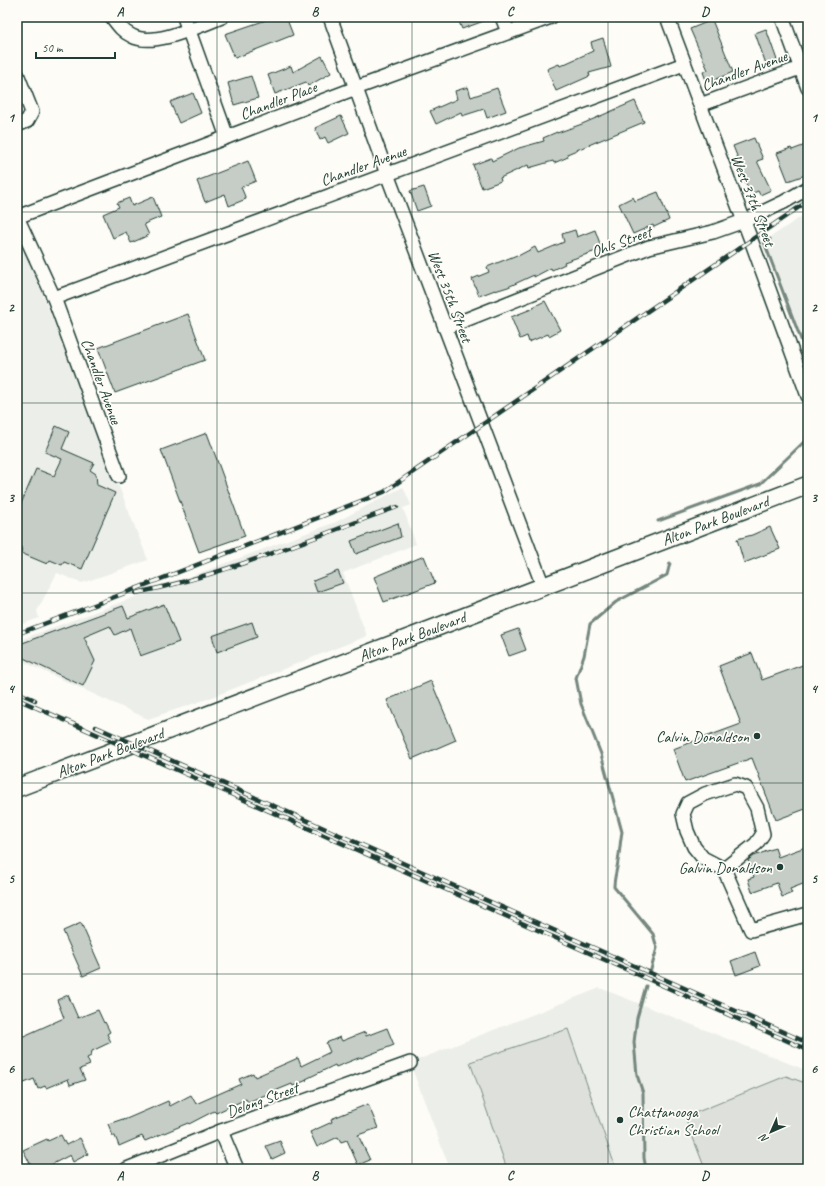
<svg xmlns="http://www.w3.org/2000/svg" width="825" height="1186" viewBox="0 0 825 1186" font-family="Caveat,sans-serif">
<style>
.built{fill:#eceee9}
.green{fill:#dde0db;stroke:#7e8e88}
.lines{fill:none;stroke-linecap:round;stroke-linejoin:round}
.stream{stroke:#75877f;stroke-width:3}
.building{fill:#c6cdc7;stroke:#1f3d34}
.minor-casing{stroke:#1f3d34;stroke-width:16}
.major-casing{stroke:#1f3d34;stroke-width:20}
.minor{stroke:#fdfcf7;stroke-width:13}
.major{stroke:#fdfcf7;stroke-width:17}
.rail-casing{stroke:#1f3d34;stroke-width:4.5}
.rail{stroke:#fdfcf7;stroke-width:3;stroke-dasharray:9;stroke-linecap:butt}
.grid{fill:none;stroke:#1f3d34;stroke-width:1;stroke-opacity:0.55}
.poi-dot{fill:#1f3d34;stroke:#fdfcf7;stroke-width:1.5}
.labels{text-anchor:middle;stroke-width:3.5;stroke-linejoin:round;paint-order:stroke}
.street-label{font-size:16px;fill:#1f3d34;stroke:#fdfcf7}
.poi-label{font-size:16px;fill:#1f3d34;stroke:#fdfcf7;text-anchor:end}
.neatline{fill:none;stroke:#1f3d34;stroke-width:1.5}
.grid-label{font-size:13px;text-anchor:middle;font-weight:bold;fill:#1f3d34}
</style>
<rect width="100%" height="100%" fill="#fdfcf7"/>
<filter id="ink" filterUnits="userSpaceOnUse"><feTurbulence type="fractalNoise" baseFrequency=".025" numOctaves="2"/><feDisplacementMap in="SourceGraphic" scale="8" xChannelSelector="R" yChannelSelector="G"/><feConvolveMatrix kernelMatrix="1 2 1 2 8 2 1 2 1" color-interpolation-filters="sRGB"/></filter>
<g filter="url(#ink)">
<g class="built">
<path d="M808 212V354L765 241Z"/>
<path d="M22 242 148 560 82 583 57 573 37 611 39 618 17 626V244Z"/>
<path d="M403 487 411 505 403 508 416 544 343 573 367 636 207 699 148 719 17 659V641L336 522Z"/>
<path d="M600 988 808 1071V1169H450L410 1063Z"/>
</g>
<g class="green">
<path d="M568 1029 616 1169H507L470 1062Z"/>
<path d="M786 1076 808 1084V1169H705L685 1117Z"/>
</g>
<g class="lines">
<g class="stream">
<path d="M770 239 764 242 808 358"/>
<path d="M658 521 760 484 808 438"/>
<path d="M650 973 657 948 653 934 614 887C614 878 617 870 618 861 620 851 620 842 622 832L601 754 581 704 576 678 584 656 590 624 616 602 667 575 670 563"/>
<path d="M646 1169 644 1158 643 1093 637 1075 634 1042 637 1018 646 986"/>
</g>
</g>
<g class="building">
<path d="M275 17H286L293 35 235 58 225 34Z"/>
<path d="M457 17H492V18L462 29Z"/>
<path d="M712 20 733 72 707 83 703 72 708 70 690 29Z"/>
<path d="M766 29 777 60 766 64 755 33Z"/>
<path d="M603 38 611 67 589 73 590 76 556 91 547 69 559 64 560 66 593 51 591 42Z"/>
<path d="M322 56 331 73 308 86 306 82 275 94 268 75 291 66 293 72Z"/>
<path d="M251 76 258 98 234 105 228 83Z"/>
<path d="M468 87 471 97 497 88 506 111 487 118 484 109 462 116 461 112 436 124 430 111 457 99 455 91Z"/>
<path d="M193 93 201 113 179 123 170 102Z"/>
<path d="M635 101 644 122 567 154 568 157 554 163 553 161 529 168 528 165 500 178 501 181 482 188 473 165 491 158 492 161 519 148 544 141 543 138 557 132V133L582 124Z"/>
<path d="M341 116 349 133 328 143 325 137 320 140 315 128Z"/>
<path d="M754 138 763 159 757 161 771 190 760 195 758 191 751 194 743 177 745 176 733 146Z"/>
<path d="M808 144V174L788 181 777 153 791 148 792 150Z"/>
<path d="M248 161 256 181 241 187 246 199 229 206 225 194 205 202 197 181Z"/>
<path d="M424 187 431 206 417 211 410 191Z"/>
<path d="M658 192 669 220 654 227 653 225 633 234 619 204 633 197 635 201Z"/>
<path d="M153 197 161 217 144 224 149 235 131 243 126 232 113 238 103 214 119 207 117 203 129 198 132 206Z"/>
<path d="M575 230 577 237 595 230 602 249 564 262 565 264 552 270 551 268 534 277V275L508 287 495 291V290L479 296 472 279 489 272 487 267 517 255 518 256 535 247 538 253 564 242 562 234Z"/>
<path d="M545 301 560 330 549 336 548 334 529 342 527 336 520 339 511 317 534 308 533 307Z"/>
<path d="M188 314 205 360 115 393 98 348Z"/>
<path d="M56 426 69 432 62 449 94 463 90 470 96 474 97 485 115 493 82 569 64 562 62 565 50 560 47 564 21 553 22 548 17 545V513L36 469 54 476 62 459 45 452Z"/>
<path d="M207 433 245 536 199 552 161 450Z"/>
<path d="M398 523 401 537 356 554 351 541Z"/>
<path d="M770 527 780 549 744 563 737 539 752 535Z"/>
<path d="M424 556 435 583 384 602 374 577Z"/>
<path d="M338 571 343 583 317 592 313 581Z"/>
<path d="M164 604 179 642 140 656 130 628 115 635 110 626 84 637 95 661 83 686 17 655V645L123 606 128 618Z"/>
<path d="M252 622 257 637 217 652 212 636Z"/>
<path d="M518 629 526 650 509 656 501 635Z"/>
<path d="M752 653 762 680 808 663V808L776 820 752 758 685 782 673 749 741 724 719 666Z"/>
<path d="M431 681 456 740 412 759 387 700Z"/>
<path d="M808 846V882L790 889 792 893 782 897 777 883 752 892 748 879 754 877 748 860 754 856 775 848 778 857Z"/>
<path d="M81 923 101 968 83 976 63 931Z"/>
<path d="M755 952 760 966 736 975 731 961Z"/>
<path d="M68 995 78 1018 98 1010 104 1023 105 1022 110 1032 107 1034 111 1042 92 1051 91 1056 87 1058 90 1065 80 1069 85 1080 70 1085 68 1079 46 1088 45 1086 38 1089 34 1079 17 1086V1039L64 1018 57 1000Z"/>
<path d="M387 1028 394 1045 361 1058V1057L336 1067 335 1065 306 1079 307 1080 293 1086 292 1084 248 1102 246 1099 216 1113 214 1111 189 1124 188 1123 145 1141 142 1136 119 1146 115 1136H113L108 1124 123 1119 124 1120 168 1101 170 1106 191 1095 196 1104 241 1084 239 1079 253 1073 255 1077 298 1058 301 1066 330 1052 326 1043 340 1037 342 1041 365 1032 366 1036Z"/>
<path d="M368 1104 378 1128 358 1135 370 1160 358 1165 347 1140 341 1142 338 1137 317 1147 310 1132 332 1122 331 1119Z"/>
<path d="M61 1135 66 1145 80 1138 88 1154 73 1162 70 1155 43 1169H33L23 1150 47 1139 48 1141Z"/>
<path d="M280 1141 285 1153 272 1159 266 1146Z"/>
</g>
<g class="lines">
<defs>
<g id="minor">
<path d="M112 17C118 25 123 32 132 36 154 48 200 25 222 17"/>
<path d="M184 17 227 137"/>
<path d="M330 17 387 174 543 586"/>
<path d="M502 17 508 32"/>
<path d="M667 17 751 240 808 396"/>
<path d="M782 17 808 88"/>
<path d="M17 74 32 112 27 121 17 125"/>
<path d="M700 105 800 68"/>
<path d="M17 217 356 88 551 17"/>
<path d="M17 217 54 298 119 476"/>
<path d="M54 298 684 64"/>
<path d="M445 328 649 247 713 232 744 221 784 202 808 188"/>
<path d="M724 869 756 844 763 834 757 808 746 788 735 784 705 794 688 803 683 814 687 831 694 847 703 858 724 869 751 930 808 914"/>
<path d="M221 1131 237 1169"/>
<path d="M127 1169 221 1131 410 1063"/>
</g>
<path id="major" d="M17 788 808 485"/>
</defs>
<use href="#minor" class="minor-casing"/>
<use href="#major" class="major-casing"/>
<use href="#minor" class="minor"/>
<use href="#major" class="major"/>
<defs>
<g id="rail">
<path d="M136 593C225 575 311 538 397 507"/>
<path d="M17 634 94 605 384 492 808 201"/>
<path d="M17 692 35 700"/>
<path d="M17 699 808 1050"/>
<path d="M96 727 808 1043"/>
</g>
</defs>
<use href="#rail" class="rail-casing"/>
<use href="#rail" class="rail"/>
</g>
</g>
<path class="grid" d="M217 17V1169M412 17V1169M608 17V1169M17 212H808M17 403H808M17 593H808M17 783H808M17 974H808"/>
<g class="poi-dot">
<circle cx="757" cy="736" r="4"/>
<circle cx="780" cy="867" r="4"/>
<circle cx="620" cy="1120" r="4"/>
</g>
<g class="labels">
<g class="street-label">
<text transform="translate(744 70) rotate(-20)" y="6">Chandler Avenue</text>
<text transform="translate(278 100) rotate(-21)" y="6">Chandler Place</text>
<text transform="translate(363 165) rotate(-20)" y="6">Chandler Avenue</text>
<text transform="translate(754 200) rotate(69)" y="6">West 37th Street</text>
<text transform="translate(621 241) rotate(-20)" y="6">Ohls Street</text>
<text transform="translate(451 296) rotate(69)" y="6">West 35th Street</text>
<text transform="translate(102 381) rotate(70)" y="6">Chandler Avenue</text>
<text transform="translate(715 520) rotate(-21)" y="6">Alton Park Boulevard</text>
<text transform="translate(412 636) rotate(-21)" y="6">Alton Park Boulevard</text>
<text transform="translate(110 752) rotate(-21)" y="6">Alton Park Boulevard</text>
<text transform="translate(262 1099) rotate(-20)" y="6">Delong Street</text>
</g>
<g class="poi-label">
<text x="749" y="742">Calvin Donaldson</text>
<text x="772" y="873">Galvin Donaldson</text>
<text x="628" y="1117" text-anchor="start">Chattanooga<tspan x="628" dy="18">Christian School</tspan></text>
</g>
</g>
<rect width="825" height="1186" fill="none" stroke="#fdfcf7" stroke-width="44"/>
<g transform="translate(771 1132) rotate(225)" stroke="#fdfcf7" stroke-width="3" paint-order="stroke">
<path d="M0-3L7 15L0 10L-7 15Z" fill="#1f3d34"/>
<text y="-6" font-size="11" font-weight="bold" text-anchor="middle" fill="#1f3d34">N</text>
</g>
<path d="M36 52v6h79v-6" fill="none" stroke="#1f3d34" stroke-width="2"/>
<text x="42" y="52" font-size="12" fill="#1f3d34" stroke="#fdfcf7" stroke-width="3" paint-order="stroke">50 m</text>
<rect x="22" y="22" width="781" height="1142" class="neatline"/>
<g class="grid-label">
<text x="120" y="16">A</text>
<text x="315" y="16">B</text>
<text x="510" y="16">C</text>
<text x="705" y="16">D</text>
<text x="11" y="122">1</text>
<text x="814" y="122">1</text>
<text x="11" y="312">2</text>
<text x="814" y="312">2</text>
<text x="11" y="502">3</text>
<text x="814" y="502">3</text>
<text x="11" y="693">4</text>
<text x="814" y="693">4</text>
<text x="11" y="883">5</text>
<text x="814" y="883">5</text>
<text x="11" y="1073">6</text>
<text x="814" y="1073">6</text>
<text x="120" y="1180">A</text>
<text x="315" y="1180">B</text>
<text x="510" y="1180">C</text>
<text x="705" y="1180">D</text>
</g>
</svg>
